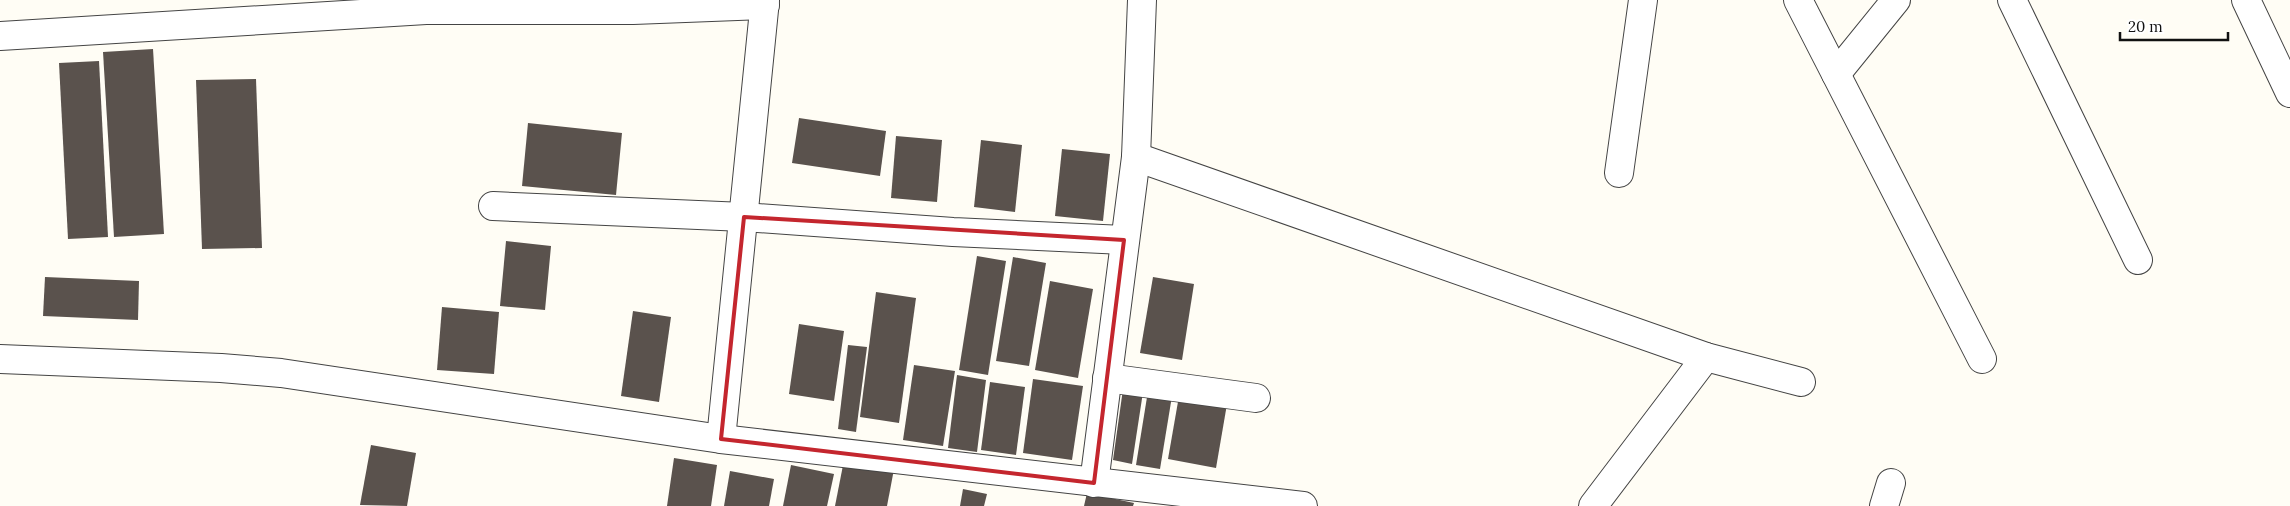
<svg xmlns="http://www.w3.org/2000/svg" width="2290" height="506" viewBox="0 0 2290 506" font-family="Lora,serif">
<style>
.building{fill:#5a524d}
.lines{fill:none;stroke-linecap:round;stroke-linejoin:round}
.minor-casing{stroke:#444;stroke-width:30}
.minor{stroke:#fff;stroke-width:28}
.marked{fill:none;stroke:#c4262e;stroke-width:4;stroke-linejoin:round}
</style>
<rect width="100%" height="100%" fill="#fffdf5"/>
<g class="building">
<path d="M153 49 164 234 114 237 103 52Z"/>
<path d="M99 61 108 237 68 239 59 63Z"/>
<path d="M256 79 262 248 202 249 196 80Z"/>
<path d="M799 118 886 131 880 176 792 163Z"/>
<path d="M528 123 622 133 616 195 522 186Z"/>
<path d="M896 136 942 140 937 202 891 198Z"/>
<path d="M981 140 1022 145 1015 212 974 207Z"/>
<path d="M1062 149 1110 154 1103 221 1055 216Z"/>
<path d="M506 241 551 246 545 310 500 306Z"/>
<path d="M977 256 1006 261 988 375 959 370Z"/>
<path d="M1013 257 1046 263 1029 366 996 361Z"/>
<path d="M45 277 139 281 138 320 43 316Z"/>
<path d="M1153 277 1194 284 1182 360 1140 353Z"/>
<path d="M1050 281 1093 289 1078 378 1035 370Z"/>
<path d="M876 292 916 298 899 423 860 417Z"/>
<path d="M442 307 499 312 494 374 437 370Z"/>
<path d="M633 311 671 317 659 402 621 396Z"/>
<path d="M799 324 844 331 834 401 789 394Z"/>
<path d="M848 345 867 347 856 432 838 429Z"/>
<path d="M914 365 955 371 943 446 903 440Z"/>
<path d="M957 375 986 380 977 452 948 448Z"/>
<path d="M1033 379 1083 386 1072 460 1023 453Z"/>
<path d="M990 382 1025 387 1016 455 981 450Z"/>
<path d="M1123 389 1143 392 1132 464 1113 460Z"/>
<path d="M1148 391 1172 396 1160 469 1136 465Z"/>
<path d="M1179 396 1227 404 1216 468 1168 459Z"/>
<path d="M371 445 416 453 407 506 360 505Z"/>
<path d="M845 455 895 464 887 506H835Z"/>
<path d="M674 458 717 465 711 506H667Z"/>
<path d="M791 465 834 474 827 506H783Z"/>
<path d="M730 471 774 479 769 506H724Z"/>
<path d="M963 489 987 494 984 506H960Z"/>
<path d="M1087 493 1134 503 1133 506H1084Z"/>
</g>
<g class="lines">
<defs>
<g id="minor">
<path d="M1798 0 1982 359"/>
<path d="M2012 0 2138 260"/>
<path d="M2246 0 2290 93"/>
<path d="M0 36 426 10H633L765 5"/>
<path d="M1836 74 1896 0"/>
<path d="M1136 157 1706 357 1801 382"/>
<path d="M1619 173 1643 0"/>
<path d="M493 206 744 217 953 232 1124 240"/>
<path d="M0 359 221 368 281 373 721 439 1303 506"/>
<path d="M1107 378 1256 398"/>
<path d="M721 439 765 0"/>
<path d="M1094 483 1136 157 1142 0"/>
<path d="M1593 506 1706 357"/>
<path d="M1884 506 1891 483"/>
</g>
</defs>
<use href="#minor" class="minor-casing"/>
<use href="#minor" class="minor"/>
</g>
<path class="marked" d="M744 217 1124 240 1094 483 721 439Z"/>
<path d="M2120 32v8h108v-8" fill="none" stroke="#111111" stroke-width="2.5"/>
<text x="2128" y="32" font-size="15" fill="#111111" stroke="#ffffff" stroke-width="4" paint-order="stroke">20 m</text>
</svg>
